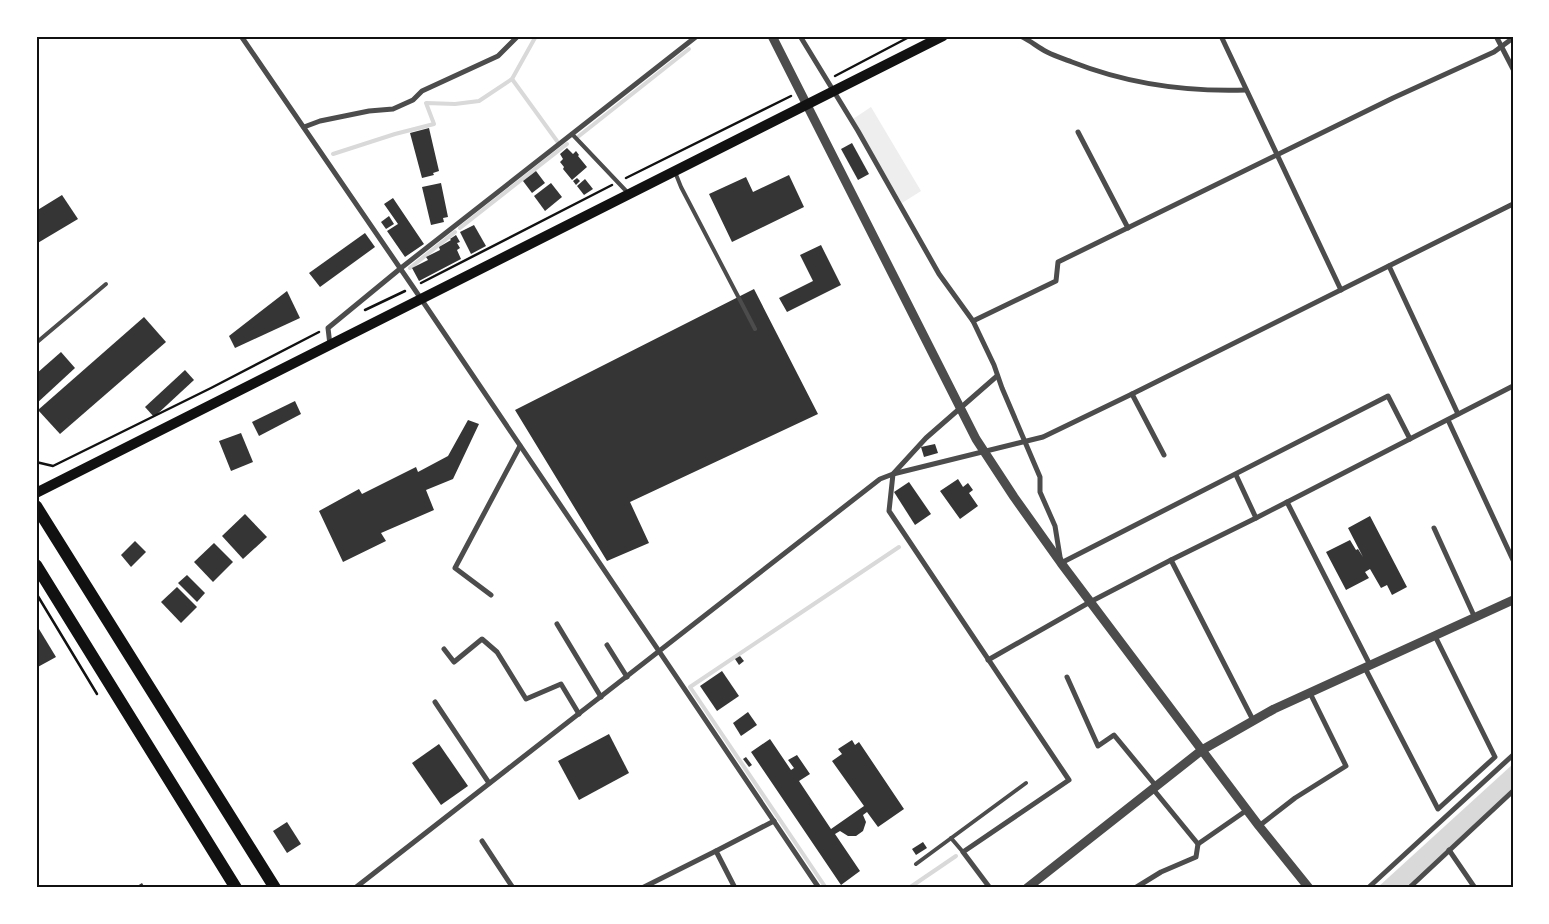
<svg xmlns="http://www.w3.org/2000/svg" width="1549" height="924" viewBox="0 0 1549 924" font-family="'Titillium Web',sans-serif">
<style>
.green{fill:#eee}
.water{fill:#d9d9d9}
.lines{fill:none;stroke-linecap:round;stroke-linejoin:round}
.stream{stroke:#d9d9d9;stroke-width:4}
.building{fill:#353535}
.path{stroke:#111;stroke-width:2.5}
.service{stroke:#4c4c4c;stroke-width:4}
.minor{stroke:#4c4c4c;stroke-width:5}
.tertiary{stroke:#4c4c4c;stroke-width:9}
.secondary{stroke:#111;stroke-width:10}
.primary{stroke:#111;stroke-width:12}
.neatline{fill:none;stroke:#111;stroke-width:2}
</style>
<rect width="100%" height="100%" fill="#fff"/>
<path class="green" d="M871 107 921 191 902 203 853 119Z"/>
<path class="water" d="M1513 764V790L1405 888H1377Z"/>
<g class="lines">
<g class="stream">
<path d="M512 79 557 141"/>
<path d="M579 136 689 49"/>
<path d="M333 154 395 134 434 124 426 103 455 104 479 101 512 79 536 36"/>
<path d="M460 228 567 144"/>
<path d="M410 268 455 232"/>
<path d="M826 888 690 687 899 547"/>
<path d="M909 888 956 856"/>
</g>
</g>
<g class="building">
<path d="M429 128 439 171 433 173 434 175 422 178 410 133Z"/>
<path d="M852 143 869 174 858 180 841 149Z"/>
<path d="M567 148 573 154 576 151 579 155 578 156 587 167 572 180 563 169 564 167 560 162 563 159 560 154Z"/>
<path d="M536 171 545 183 532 193 523 181Z"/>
<path d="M789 175 804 207 732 242 709 194 746 177 753 192Z"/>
<path d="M577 178 580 181 576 185 573 181Z"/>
<path d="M585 179 593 189 584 195 577 186Z"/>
<path d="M441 183 448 217 443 218 444 222 431 225 422 187Z"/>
<path d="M551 183 562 197 545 211 534 196Z"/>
<path d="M62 195 78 219 36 244V211Z"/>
<path d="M393 198 424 244 405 257 387 231 398 224 384 204Z"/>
<path d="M389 216 394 224 386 229 381 222Z"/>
<path d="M474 225 486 246 471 254 460 232Z"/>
<path d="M365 233 375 247 320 287 309 273Z"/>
<path d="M456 235 460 242 457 243 460 248 457 250 461 259 419 281 412 268 428 260 426 257 440 250 439 247 451 240 450 239Z"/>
<path d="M821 245 841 285 787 312 779 298 813 281 800 255Z"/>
<path d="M754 289 818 414 630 502 649 543 607 561 515 410Z"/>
<path d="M287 291 300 318 235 348 229 336Z"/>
<path d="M144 317 166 342 60 434 38 410Z"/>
<path d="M61 352 75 368 36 404V374Z"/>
<path d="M185 370 194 380 154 417 145 407Z"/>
<path d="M295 401 301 414 259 436 252 422Z"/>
<path d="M468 420 479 424 453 479 426 490 434 510 381 533 386 541 343 562 319 511 359 489 362 494 416 467 418 472 448 456Z"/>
<path d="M241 433 253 462 231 471 219 441Z"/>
<path d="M935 444 938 453 924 457 921 447Z"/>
<path d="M958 479 963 487 968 483 973 490 969 493 978 506 960 519 940 491Z"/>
<path d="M909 482 931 514 915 525 894 492Z"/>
<path d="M245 514 267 537 243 559 222 536Z"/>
<path d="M1370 516 1407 587 1392 595 1387 585 1381 588 1370 569 1365 572 1369 578 1346 590 1326 552 1350 540 1356 550 1358 549 1363 557 1348 528Z"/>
<path d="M135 541 146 552 131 567 121 555Z"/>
<path d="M214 543 233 562 213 582 194 562Z"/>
<path d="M187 575 205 593 197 602 178 583Z"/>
<path d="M177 587 197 607 181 623 161 602Z"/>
<path d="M39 629 56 657 36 668V631Z"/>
<path d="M740 656 744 661 739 665 735 659Z"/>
<path d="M722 671 739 696 717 711 700 686Z"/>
<path d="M748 712 757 725 741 736 733 723Z"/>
<path d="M609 734 629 773 579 800 558 761Z"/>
<path d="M770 739 791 770 794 768 788 760 797 755 810 774 799 781 831 829 864 806 832 761 842 754 838 749 852 740 855 745 859 742 904 809 878 827 867 812 863 815 866 822 863 831 856 836H848L840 831 835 834 860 871 841 885 751 752Z"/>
<path d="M439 744 468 786 441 805 412 763Z"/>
<path d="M746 757 752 765 749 767 743 759Z"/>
<path d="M287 822 301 844 287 853 273 831Z"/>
<path d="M923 842 927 848 916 855 912 849Z"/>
<path d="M142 883 145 888H134Z"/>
</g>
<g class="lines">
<g class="path">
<path d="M835 76 911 36"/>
<path d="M626 178 791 96"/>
<path d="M421 283 612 185"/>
<path d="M365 310 405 291"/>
<path d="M36 462 53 466 211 388 319 332"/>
<path d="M36 593 97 694"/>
</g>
<g class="service">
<path d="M572 134 629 194"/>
<path d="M675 172 681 187 755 329"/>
<path d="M36 343 106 284"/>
<path d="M951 838 963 852"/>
<path d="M916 864 1026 783"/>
</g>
<g class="minor">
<path d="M241 36 413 287 819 888"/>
<path d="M800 36 858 131 939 274 973 321 994 365 1002 388 1040 477V492L1055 526 1061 563 1388 396 1410 439"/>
<path d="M1020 36C1030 40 1037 47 1047 52 1055 56 1064 59 1072 62 1128 84 1186 92 1246 90"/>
<path d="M1221 36 1341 290"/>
<path d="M1496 36 1513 69"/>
<path d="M304 127 320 121 369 111 393 109 413 100 422 91 498 56 518 36"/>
<path d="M1078 132 1128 228"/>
<path d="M1389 266 1458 414"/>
<path d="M973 321 1056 281 1058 262 1393 98 1494 52 1513 38"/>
<path d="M330 345 328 328 401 268 697 36"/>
<path d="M1132 394 1164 455"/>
<path d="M1448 420 1513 560"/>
<path d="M1236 475 1256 518"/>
<path d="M1287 502 1370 665"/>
<path d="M1434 528 1475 618"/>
<path d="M1171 560 1253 720"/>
<path d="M491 595 455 568 520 446"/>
<path d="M557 624 601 697"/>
<path d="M607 645 627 677"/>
<path d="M444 649 454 662 482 639 497 652 526 699 561 684 579 714"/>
<path d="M988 660 1090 602 1171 560 1256 518 1513 386"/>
<path d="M1365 668 1438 809 1495 757 1435 636"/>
<path d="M1067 677 1098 746 1114 735 1156 786"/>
<path d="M435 702 489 783"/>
<path d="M1259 826 1295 798 1346 766 1310 693"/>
<path d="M482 841 513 888"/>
<path d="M1198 844 1247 810"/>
<path d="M1449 850 1475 888"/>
<path d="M355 888 880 479 893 474 1043 437 1132 394 1513 204"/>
<path d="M642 888 716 851"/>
<path d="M735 888 716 851 774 821"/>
<path d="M990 888 963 852 1069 780 889 511 893 474 926 438 997 376"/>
<path d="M1135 888 1161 872 1196 857 1198 844 1153 789"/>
<path d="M1368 888 1513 755"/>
<path d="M1409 888 1513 791"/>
</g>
<g class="tertiary">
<path d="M772 36 976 439 1014 497 1061 563 1259 826 1309 888"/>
<path d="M1027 888 1202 750 1274 709 1513 600"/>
</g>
<path class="secondary" d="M36 493 943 36"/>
<g class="primary">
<path d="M36 506 275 888"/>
<path d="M36 565 236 888"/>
</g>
</g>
<rect width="1549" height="924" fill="none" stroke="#ffffff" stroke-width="75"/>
<rect x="38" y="38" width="1474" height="848" class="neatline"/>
</svg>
